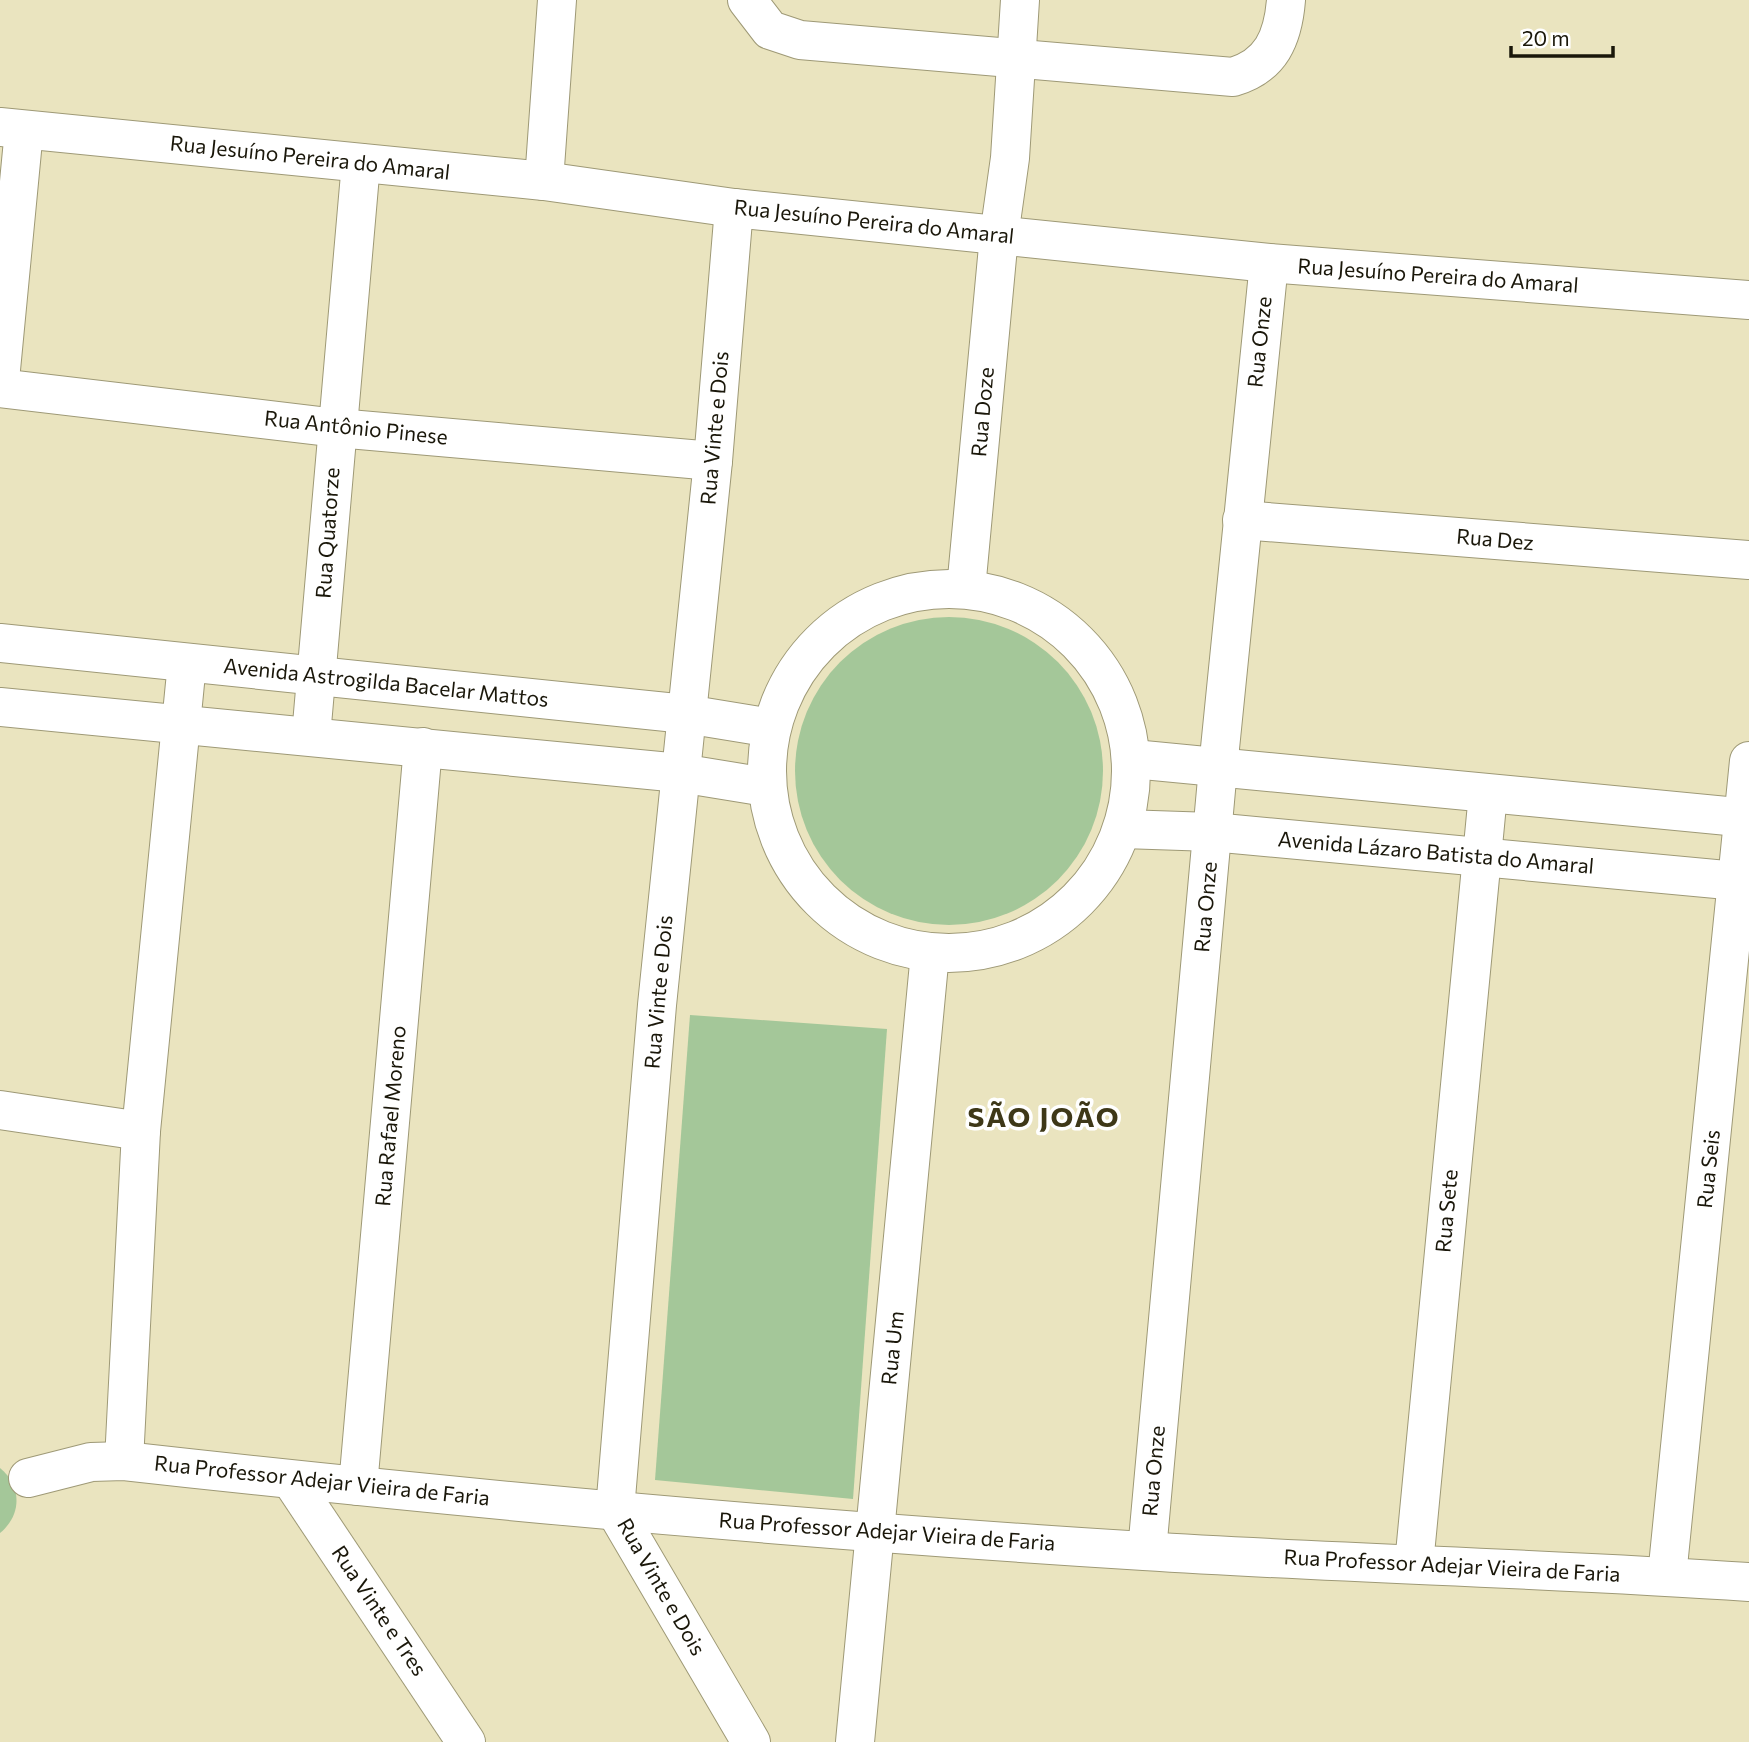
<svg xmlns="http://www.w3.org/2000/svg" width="1749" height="1742" viewBox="0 0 1749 1742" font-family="Commissioner,sans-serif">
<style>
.green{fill:#a4c799}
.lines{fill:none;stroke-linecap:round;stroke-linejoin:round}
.street-casing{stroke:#9e9976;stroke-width:40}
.street{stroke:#fff;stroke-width:38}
.labels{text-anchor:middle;stroke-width:7;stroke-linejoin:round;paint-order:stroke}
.street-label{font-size:21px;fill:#1a170a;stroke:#fff}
.district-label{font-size:28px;font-weight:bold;letter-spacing:2px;fill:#3e3818;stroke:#fff}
</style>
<rect width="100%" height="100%" fill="#eae4bf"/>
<g class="green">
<circle cx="949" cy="771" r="154"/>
<path d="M690 1015 887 1029 853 1499 655 1480Z"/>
<path d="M0 1468C22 1486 22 1515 0 1533Z"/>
</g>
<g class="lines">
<defs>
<g id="street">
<path d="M747 0 770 30 800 40 1233 77C1271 66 1283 38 1286 0"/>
<path d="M0 127 544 181 734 208 1269 263 1749 300"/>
<path d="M544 181 557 0"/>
<path d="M734 208 713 461 657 1005 615 1510 751 1742"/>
<path d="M0 380 24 130"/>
<path d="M0 388 337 428 713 461"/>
<path d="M1242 520 1749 560"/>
<path d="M966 589 999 236 1010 158 1020 0"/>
<circle cx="949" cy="771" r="182"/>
<path d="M0 643 686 714 771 728"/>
<path d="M0 707 680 773 766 787"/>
<path d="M311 736 361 163"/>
<path d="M1133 759 1749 818"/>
<path d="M1123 829 1212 832 1749 882"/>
<path d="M0 1110 141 1131"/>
<path d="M124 1461 141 1131 187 663"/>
<path d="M28 1478 91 1462 124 1461C463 1499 803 1530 1144 1551 1345 1564 1547 1568 1749 1582"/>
<path d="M291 1480 466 1742"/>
<path d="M358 1486 423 747"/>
<path d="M1147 1551 1218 768 1269 263"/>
<path d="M1414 1564 1488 794"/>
<path d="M1667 1576 1749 761"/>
<path d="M855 1742 930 953"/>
</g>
</defs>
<use href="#street" class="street-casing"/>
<use href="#street" class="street"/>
</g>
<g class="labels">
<g class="street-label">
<text transform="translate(310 158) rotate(6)" y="7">Rua Jesuíno Pereira do Amaral</text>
<text transform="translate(874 222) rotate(6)" y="7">Rua Jesuíno Pereira do Amaral</text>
<text transform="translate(1438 276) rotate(4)" y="7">Rua Jesuíno Pereira do Amaral</text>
<text transform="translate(1260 342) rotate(-84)" y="7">Rua Onze</text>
<text transform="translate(983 412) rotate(-85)" y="7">Rua Doze</text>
<text transform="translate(356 428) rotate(6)" y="7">Rua Antônio Pinese</text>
<text transform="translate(715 428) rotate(-85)" y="7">Rua Vinte e Dois</text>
<text transform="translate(328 533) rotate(-86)" y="7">Rua Quatorze</text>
<text transform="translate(1495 540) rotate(5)" y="7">Rua Dez</text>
<text transform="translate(386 683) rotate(6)" y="7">Avenida Astrogilda Bacelar Mattos</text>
<text transform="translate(1436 853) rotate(5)" y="7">Avenida Lázaro Batista do Amaral</text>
<text transform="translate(1206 907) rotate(-85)" y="7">Rua Onze</text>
<text transform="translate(659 992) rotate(-85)" y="7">Rua Vinte e Dois</text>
<text transform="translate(391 1116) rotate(-85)" y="7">Rua Rafael Moreno</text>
<text transform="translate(1709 1169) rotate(-84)" y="7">Rua Seis</text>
<text transform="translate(1447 1211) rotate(-85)" y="7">Rua Sete</text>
<text transform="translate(893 1348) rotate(-84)" y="7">Rua Um</text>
<text transform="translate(1154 1471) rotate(-85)" y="7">Rua Onze</text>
<text transform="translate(322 1481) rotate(6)" y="7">Rua Professor Adejar Vieira de Faria</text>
<text transform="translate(887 1532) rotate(4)" y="7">Rua Professor Adejar Vieira de Faria</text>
<text transform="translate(1452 1566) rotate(3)" y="7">Rua Professor Adejar Vieira de Faria</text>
<text transform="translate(661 1587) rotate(60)" y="7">Rua Vinte e Dois</text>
<text transform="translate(379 1611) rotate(56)" y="7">Rua Vinte e Tres</text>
</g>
<g class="district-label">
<text x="1044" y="1127">SÃO JOÃO</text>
</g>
</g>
<path d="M1511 46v10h102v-10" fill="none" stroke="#1a170a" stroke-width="3.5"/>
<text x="1522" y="46" font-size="21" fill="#1a170a" stroke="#ffffff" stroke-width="5" paint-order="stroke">20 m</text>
</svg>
